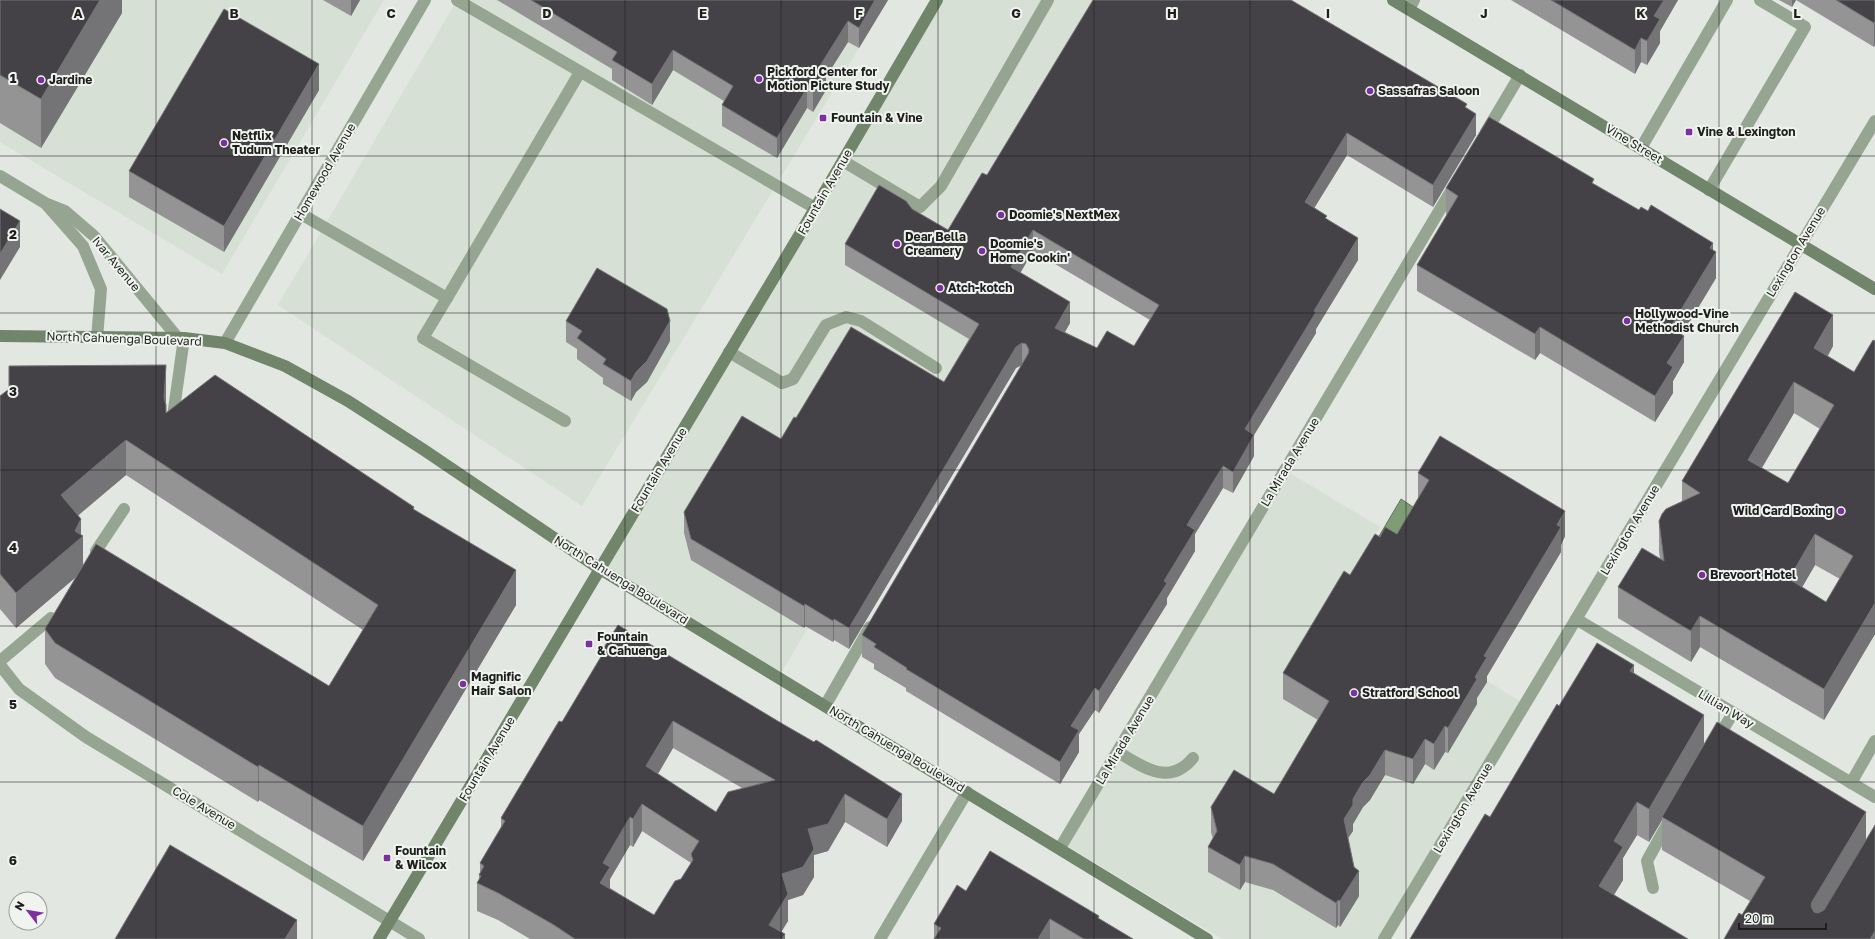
<svg xmlns="http://www.w3.org/2000/svg" width="1875" height="939" viewBox="0 0 1875 939" font-family="'Golos Text',sans-serif">
<style>
.built{fill:#d6e0d4}
.water{fill:#7d9e74;stroke:#60785a}
.lines{fill:none;stroke-linecap:round;stroke-linejoin:round}
.lane{stroke:#96a592;stroke-width:12}
.street{stroke:#96a592;stroke-width:12}
.secondary{stroke:#70856a;stroke-width:12}
.wall{fill:#949494;fill-rule:evenodd}
.shaded-wall{fill:#747476}
.building{fill:#454247;stroke:#747476;fill-rule:evenodd}
.grid{fill:none;stroke:#1e1f1d;stroke-width:1;stroke-opacity:0.55}
.poi-dot{fill:#7e2f9f;stroke:#f0f4ef;stroke-width:1.5}
.labels{text-anchor:middle;stroke-width:4;stroke-linejoin:round;paint-order:stroke}
.poi-label{font-size:12px;font-weight:bold;fill:#1e1f1d;stroke:#f0f4ef;text-anchor:start}
.street-label{font-size:12px;fill:#1e1f1d;stroke:#f0f4ef}
.grid-label{font-size:13px;text-anchor:middle;font-weight:bold;fill:#1e1f1d;stroke:#f0f4ef;stroke-width:4;stroke-linejoin:round;paint-order:stroke}
</style>
<rect width="100%" height="100%" fill="#e3e7e2"/>
<g class="built">
<path d="M0 0H384L222 274 0 142Z"/>
<path d="M457 0H888L582 506 278 305Z"/>
<path d="M943 0H1182L781 673 607 567Z"/>
<path d="M1288 472 1380 527 1341 592 1523 703 1381 939H1222L1067 846Z"/>
</g>
<path class="water" d="M1401 499 1416 509 1396 549 1378 538Z"/>
<g class="lines">
<g class="lane">
<path d="M457 0 815 208"/>
<path d="M1641 148 1727 0"/>
<path d="M843 161 920 207 941 186 1048 0"/>
<path d="M1709 190 1805 27 1760 0"/>
<path d="M301 214 447 298 423 338 565 421"/>
<path d="M447 298 580 72"/>
<path d="M729 352 782 383 793 379 826 325 846 317 861 321 936 368"/>
<path d="M172 423 184 338"/>
<path d="M96 551 124 509"/>
<path d="M0 661 51 618"/>
<path d="M825 706 870 627"/>
<path d="M1716 741 1733 713"/>
<path d="M1118 752C1143 767 1169 787 1193 758"/>
<path d="M1851 783 1875 741"/>
<path d="M1653 888 1647 861 1669 821"/>
</g>
<g class="street">
<path d="M1409 9 1414 0"/>
<path d="M1486 132 1520 75"/>
<path d="M0 176 45 203 65 211 94 236 178 338"/>
<path d="M46 204 83 246 101 289 97 338"/>
<path d="M225 343 425 0"/>
<path d="M1576 619 1875 797"/>
<path d="M0 665 19 689 86 737 419 939"/>
<path d="M1060 848 1454 186"/>
<path d="M880 939 967 792"/>
<path d="M1384 939 1875 121"/>
</g>
<g class="secondary">
<path d="M1393 0 1875 289"/>
<path d="M0 336 184 338 225 343 285 366 348 401 424 450 600 569 1207 939"/>
<path d="M379 939 800 234 937 0"/>
</g>
</g>
<g class="wall">
<path d="M0 0H122V13L41 148 0 123Z"/>
<path d="M323 0H360L351 16Z"/>
<path d="M497 0H888L859 48 848 42 826 77V90L813 112 807 108 777 158 722 126V105L724 101 673 70 652 105 612 80V69Z"/>
<path d="M1511 0H1678L1660 31V43L1647 65 1641 62 1635 74Z"/>
<path d="M1779 0H1875V45L1874 47 1796 0 1792 7Z"/>
<path d="M319 90 224 252 129 197V171Z"/>
<path d="M1467 108 1476 135 1433 207 1347 155 1314 208 1327 219 1358 260 1316 329V333L1254 435V456L1233 493 1223 488 1195 534V551L1167 598V604L1099 713 1095 710 1079 734V752L1060 784 906 691V688L874 669V664L862 657V635L1022 365 1016 368 849 649 834 640 833 642 805 626 804 628 691 560 684 533V512L781 439 796 418 944 382 969 339 845 265V244L912 209 948 230 987 175ZM1033 251 1150 320 1134 346 1097 348 1065 332 1070 323 1020 273Z"/>
<path d="M1594 184 1639 210 1713 250 1716 278 1682 335 1684 362 1673 381V393L1655 422 1540 353 1535 360 1417 291V265L1447 215 1446 214V188Z"/>
<path d="M566 321 670 341 647 382 636 392 631 401 603 384V378L577 359V349L566 342Z"/>
<path d="M1875 341V634L1824 720 1700 647 1691 662 1618 618V587L1660 558 1659 552V521L1682 502V481L1833 346 1828 356 1854 372ZM1794 413 1820 429 1788 483 1762 468ZM1815 565 1840 579 1826 602 1802 587Z"/>
<path d="M166 365V413L414 509 516 605 363 861 259 800 258 802 55 678 45 664V629L75 578 16 628 0 609V396ZM126 475 363 630 329 686 83 564 81 535 78 515Z"/>
<path d="M1418 473 1565 536 1561 545V552L1487 676V682L1477 698V704L1448 753 1445 752 1434 770 1425 764 1413 784 1385 775 1370 800 1363 807 1353 824V831L1348 838 1359 896 1340 927 1338 925 1336 928 1273 890 1245 882 1240 890 1208 872V847L1213 839 1211 832V807L1274 794 1318 720 1283 699V673L1350 575 1380 537 1397 534 1418 499Z"/>
<path d="M603 649 902 821 887 847 845 822 828 851 814 855V877L803 895 788 900V921L781 932 785 939H530L498 920 477 911V883L479 881V875L480 873V863L501 827V818L562 722 603 653ZM673 748 742 788 716 812 658 774ZM642 831 691 863 681 879 654 915 610 888V879L630 845 633 847Z"/>
<path d="M1634 673 1704 745 1866 841 1875 939 1742 915 1750 901 1662 850V820L1649 842 1637 835 1623 858V880L1614 895 1410 939 1490 817 1559 706Z"/>
<path d="M966 891 1099 919 1133 939H934V924Z"/>
</g>
<g class="shaded-wall">
<path d="M100 0H122V13L41 148V99Z"/>
<path d="M351 0H360L351 16Z"/>
<path d="M875 0H888L859 48V28Z"/>
<path d="M1664 0H1678L1660 31V43L1647 65V41L1654 16Z"/>
<path d="M1792 0H1796L1792 7Z"/>
<path d="M848 21V42L826 77V90L813 112V91L820 66Z"/>
<path d="M1875 21V45L1874 47V23Z"/>
<path d="M1641 38V62L1635 74V50Z"/>
<path d="M673 50V70L652 105V84Z"/>
<path d="M319 64V90L224 252V226Z"/>
<path d="M807 88V108L777 158V138Z"/>
<path d="M1476 114V135L1433 207V185Z"/>
<path d="M1347 133V155L1305 223V202Z"/>
<path d="M20 221V247L0 280V254Z"/>
<path d="M1033 230V251L1011 289V267Z"/>
<path d="M1358 238V260L1316 329V333L1254 435V456L1233 493V472L1245 429 1314 311Z"/>
<path d="M1713 243V257L1716 252V278L1670 354V328Z"/>
<path d="M1070 302V323L1055 349V328Z"/>
<path d="M1833 315V346L1814 379V348Z"/>
<path d="M670 321V341L647 382 636 392 631 401V381L636 372Z"/>
<path d="M1540 327V353L1535 360V334Z"/>
<path d="M1684 336V362L1673 381V393L1655 422V396L1667 363Z"/>
<path d="M1022 343V365L1016 368 849 649V628L1016 347Z"/>
<path d="M166 365V400L164 433V398Z"/>
<path d="M1794 382V413L1748 491V460Z"/>
<path d="M126 440V475L61 530V495Z"/>
<path d="M1223 466V488L1195 534V551L1167 598V604L1099 713V691L1187 525Z"/>
<path d="M1565 511V536L1561 545V552L1487 676V682L1477 698V704L1448 753V728L1475 677 1484 656Z"/>
<path d="M81 519V538L83 536V571L16 628V593L75 531Z"/>
<path d="M1815 534V565L1789 610V579Z"/>
<path d="M516 570V605L363 861V826Z"/>
<path d="M1875 603V634L1824 720V689Z"/>
<path d="M805 604V626L804 628V606Z"/>
<path d="M1700 616V647L1691 662V631Z"/>
<path d="M834 619V640L833 642V621Z"/>
<path d="M1634 665V698L1630 671Z"/>
<path d="M1095 688V710L1079 734V752L1060 784V762L1071 726Z"/>
<path d="M1704 715V748L1662 817V820L1649 842V809Z"/>
<path d="M673 721V748L646 794V766Z"/>
<path d="M1445 726V752L1434 770V744Z"/>
<path d="M1425 739V764L1413 784V759Z"/>
<path d="M1385 750V775L1370 800 1363 807 1353 824V831L1344 844V819L1353 799 1363 782Z"/>
<path d="M259 765V800L258 802V767Z"/>
<path d="M845 794V822L828 851 814 855V877L803 895 788 900V921L777 939 769 925 782 874 808 829Z"/>
<path d="M902 794V821L887 847V819Z"/>
<path d="M1637 802V835L1623 858V880L1599 919V886L1614 841Z"/>
<path d="M642 804V831L633 847V819Z"/>
<path d="M1866 812V845L1812 935 1811 906 1812 902Z"/>
<path d="M630 817V845L610 879V894L600 883 603 863Z"/>
<path d="M1245 856V882L1240 890V865Z"/>
<path d="M1359 871V896L1340 927V901Z"/>
<path d="M1338 900V925L1336 928V903Z"/>
<path d="M1050 919V939H1038Z"/>
<path d="M297 920V939H285Z"/>
<path d="M1875 931V939H1870Z"/>
<path d="M785 934V939H782Z"/>
</g>
<g class="building">
<path d="M0 0H100L41 99 0 75Z"/>
<path d="M531 0H875L859 28 848 21 820 66 826 70 813 91 807 88 777 138 722 105 733 86 673 50 652 84 612 60 617 52Z"/>
<path d="M1093 0H1291L1467 104 1465 107 1476 114 1433 185 1347 133 1305 202 1327 216 1325 218 1358 238 1314 311 1316 312 1245 429 1254 435 1233 472 1223 466 1187 525 1195 530 1164 581 1167 583 1099 691 1095 688 1071 726 1079 730 1060 762 906 669 907 668 874 647 876 644 862 635 1028 354 1029 350 1026 344 1022 343 1016 347 849 628 834 619 833 621 805 604 804 606 691 539 684 512 742 416 781 439 794 417 796 418 851 327 944 382 979 324 845 244 879 185 906 201 912 209 948 230 982 173 987 175ZM1033 230 1159 305 1134 346 1107 331 1097 348 1055 328 1070 302 1011 267Z"/>
<path d="M1551 0H1664L1654 16 1660 19 1647 41 1641 38 1635 50Z"/>
<path d="M1836 0H1875V21L1874 23Z"/>
<path d="M224 9 319 64 224 226 129 171Z"/>
<path d="M1489 117 1594 179 1592 183 1639 210 1641 207 1648 211 1651 205 1713 243 1710 248 1716 252 1670 328 1684 336 1667 363 1673 367 1655 396 1540 327 1535 334 1417 265 1458 196 1446 188Z"/>
<path d="M0 209 20 221 0 254Z"/>
<path d="M597 268 667 309 670 321 647 361 636 372 631 381 603 364 606 359 577 338 582 331 566 321Z"/>
<path d="M1795 292 1833 315 1814 348 1854 372 1873 340 1875 341V603L1824 689 1700 616 1691 631 1618 587 1642 548 1664 561 1659 521 1662 514 1666 509 1700 493 1682 481ZM1794 382 1834 405 1788 483 1748 460ZM1815 534 1853 556 1826 602 1789 579Z"/>
<path d="M166 365 164 398 166 405V413L215 375 414 507 413 509 516 570 363 826 259 765 258 767 55 643 45 629 96 544 329 686 378 605 126 440 61 495 81 519 75 531 83 536 16 593 0 574V396L9 389V366Z"/>
<path d="M1440 436 1565 511 1557 525 1561 527 1484 656 1487 657 1475 677 1477 679 1448 728 1445 726 1434 744 1425 739 1413 759 1385 750 1370 775 1363 782 1353 799V805L1344 819 1354 867 1359 871 1340 901 1338 900 1336 903 1273 864 1245 856 1240 865 1208 847 1217 831 1211 807 1234 770 1274 794 1329 701 1283 673 1344 571 1350 575 1375 534 1380 537 1385 527 1397 534 1429 480 1418 473Z"/>
<path d="M618 625 781 723 814 742 816 740 902 794 887 819 845 794 828 824 808 829 814 849 803 867 782 874 788 894 769 925 785 934 782 939H575L554 925 498 893 477 883 481 876 479 875 484 866 480 863 505 821 501 818 559 721 562 722 605 650 603 649ZM673 721 775 780 728 792 716 812 646 766ZM642 804 699 841 691 854 693 860 681 879 675 881 654 915 600 883 610 867 603 863 630 817 633 819Z"/>
<path d="M1597 643 1634 665 1630 671 1704 715 1649 809 1637 802 1614 841 1623 847 1599 886 1688 939H1410L1485 814 1490 817 1557 704 1559 706Z"/>
<path d="M1717 722 1866 812 1812 902 1811 906 1814 912 1818 913 1824 910 1875 825V931L1870 939H1724L1739 913 1742 915 1765 877 1662 817Z"/>
<path d="M170 845 297 920 285 939H115Z"/>
<path d="M990 851 1099 916 1098 918 1133 939H1084L1050 919 1038 939H934L941 928 934 924 957 885 966 891Z"/>
</g>
<path class="grid" d="M156 0V939M312 0V939M469 0V939M625 0V939M781 0V939M938 0V939M1094 0V939M1250 0V939M1406 0V939M1562 0V939M1719 0V939M0 156H1875M0 313H1875M0 470H1875M0 626H1875M0 782H1875"/>
<g class="poi-dot">
<circle cx="759" cy="79" r="4"/>
<circle cx="41" cy="80" r="4"/>
<circle cx="1370" cy="91" r="4"/>
<rect x="819" y="114" width="8" height="8" rx="2"/>
<rect x="1685" y="128" width="8" height="8" rx="2"/>
<circle cx="224" cy="143" r="4"/>
<circle cx="1001" cy="215" r="4"/>
<circle cx="897" cy="244" r="4"/>
<circle cx="982" cy="251" r="4"/>
<circle cx="940" cy="288" r="4"/>
<circle cx="1627" cy="321" r="4"/>
<circle cx="1841" cy="511" r="4"/>
<circle cx="1702" cy="575" r="4"/>
<rect x="585" y="640" width="8" height="8" rx="2"/>
<circle cx="463" cy="684" r="4"/>
<circle cx="1354" cy="693" r="4"/>
<rect x="383" y="854" width="8" height="8" rx="2"/>
</g>
<g class="labels">
<g class="poi-label">
<text x="767" y="76">Pickford Center for<tspan x="767" dy="14">Motion Picture Study</tspan></text>
<text x="49" y="84">Jardine</text>
<text x="1378" y="95">Sassafras Saloon</text>
<text x="831" y="122">Fountain &amp; Vine</text>
<text x="1697" y="136">Vine &amp; Lexington</text>
<text x="232" y="140">Netflix<tspan x="232" dy="14">Tudum Theater</tspan></text>
<text x="1009" y="219">Doomie's NextMex</text>
<text x="905" y="241">Dear Bella<tspan x="905" dy="14">Creamery</tspan></text>
<text x="990" y="248">Doomie's<tspan x="990" dy="14">Home Cookin'</tspan></text>
<text x="948" y="292">Atch-kotch</text>
<text x="1635" y="318">Hollywood-Vine<tspan x="1635" dy="14">Methodist Church</tspan></text>
<text x="1833" y="515" text-anchor="end">Wild Card Boxing</text>
<text x="1710" y="579">Brevoort Hotel</text>
<text x="597" y="641">Fountain<tspan x="597" dy="14">&amp; Cahuenga</tspan></text>
<text x="471" y="681">Magnific<tspan x="471" dy="14">Hair Salon</tspan></text>
<text x="1362" y="697">Stratford School</text>
<text x="395" y="855">Fountain<tspan x="395" dy="14">&amp; Wilcox</tspan></text>
</g>
<g class="street-label">
<text transform="translate(1634 144) rotate(31)" y="4">Vine Street</text>
<text transform="translate(325 172) rotate(-60)" y="4">Homewood Avenue</text>
<text transform="translate(825 192) rotate(-60)" y="4">Fountain Avenue</text>
<text transform="translate(1796 252) rotate(-59)" y="4">Lexington Avenue</text>
<text transform="translate(116 264) rotate(50)" y="4">Ivar Avenue</text>
<text transform="translate(124 339) rotate(2)" y="4">North Cahuenga Boulevard</text>
<text transform="translate(1290 462) rotate(-59)" y="4">La Mirada Avenue</text>
<text transform="translate(659 470) rotate(-59)" y="4">Fountain Avenue</text>
<text transform="translate(1630 530) rotate(-59)" y="4">Lexington Avenue</text>
<text transform="translate(621 580) rotate(32)" y="4">North Cahuenga Boulevard</text>
<text transform="translate(1726 709) rotate(31)" y="4">Lillian Way</text>
<text transform="translate(1125 740) rotate(-59)" y="4">La Mirada Avenue</text>
<text transform="translate(897 749) rotate(31)" y="4">North Cahuenga Boulevard</text>
<text transform="translate(487 759) rotate(-59)" y="4">Fountain Avenue</text>
<text transform="translate(204 808) rotate(31)" y="4">Cole Avenue</text>
<text transform="translate(1463 808) rotate(-59)" y="4">Lexington Avenue</text>
</g>
</g>
<g class="grid-label">
<text x="78" y="18">A</text>
<text x="234" y="18">B</text>
<text x="391" y="18">C</text>
<text x="547" y="18">D</text>
<text x="703" y="18">E</text>
<text x="859" y="18">F</text>
<text x="1016" y="18">G</text>
<text x="1172" y="18">H</text>
<text x="1328" y="18">I</text>
<text x="1484" y="18">J</text>
<text x="1641" y="18">K</text>
<text x="1797" y="18">L</text>
<text x="13" y="83">1</text>
<text x="13" y="239">2</text>
<text x="13" y="396">3</text>
<text x="13" y="552">4</text>
<text x="13" y="709">5</text>
<text x="13" y="865">6</text>
</g>
<g transform="translate(28 911) rotate(301)"><circle r="19" fill="#f0f4ef" stroke="#9c9f9b"/>
<path d="M0-3L7 15L0 10L-7 15Z" fill="#7e2f9f"/>
<text y="-6" font-size="11" font-weight="bold" text-anchor="middle" fill="#1e1f1d">N</text>
</g>
<path d="M1739 923v6h87v-6" fill="none" stroke="#1e1f1d" stroke-width="2"/>
<text x="1745" y="923" font-size="12" fill="#1e1f1d" stroke="#f0f4ef" stroke-width="3" paint-order="stroke">20 m</text>
</svg>
